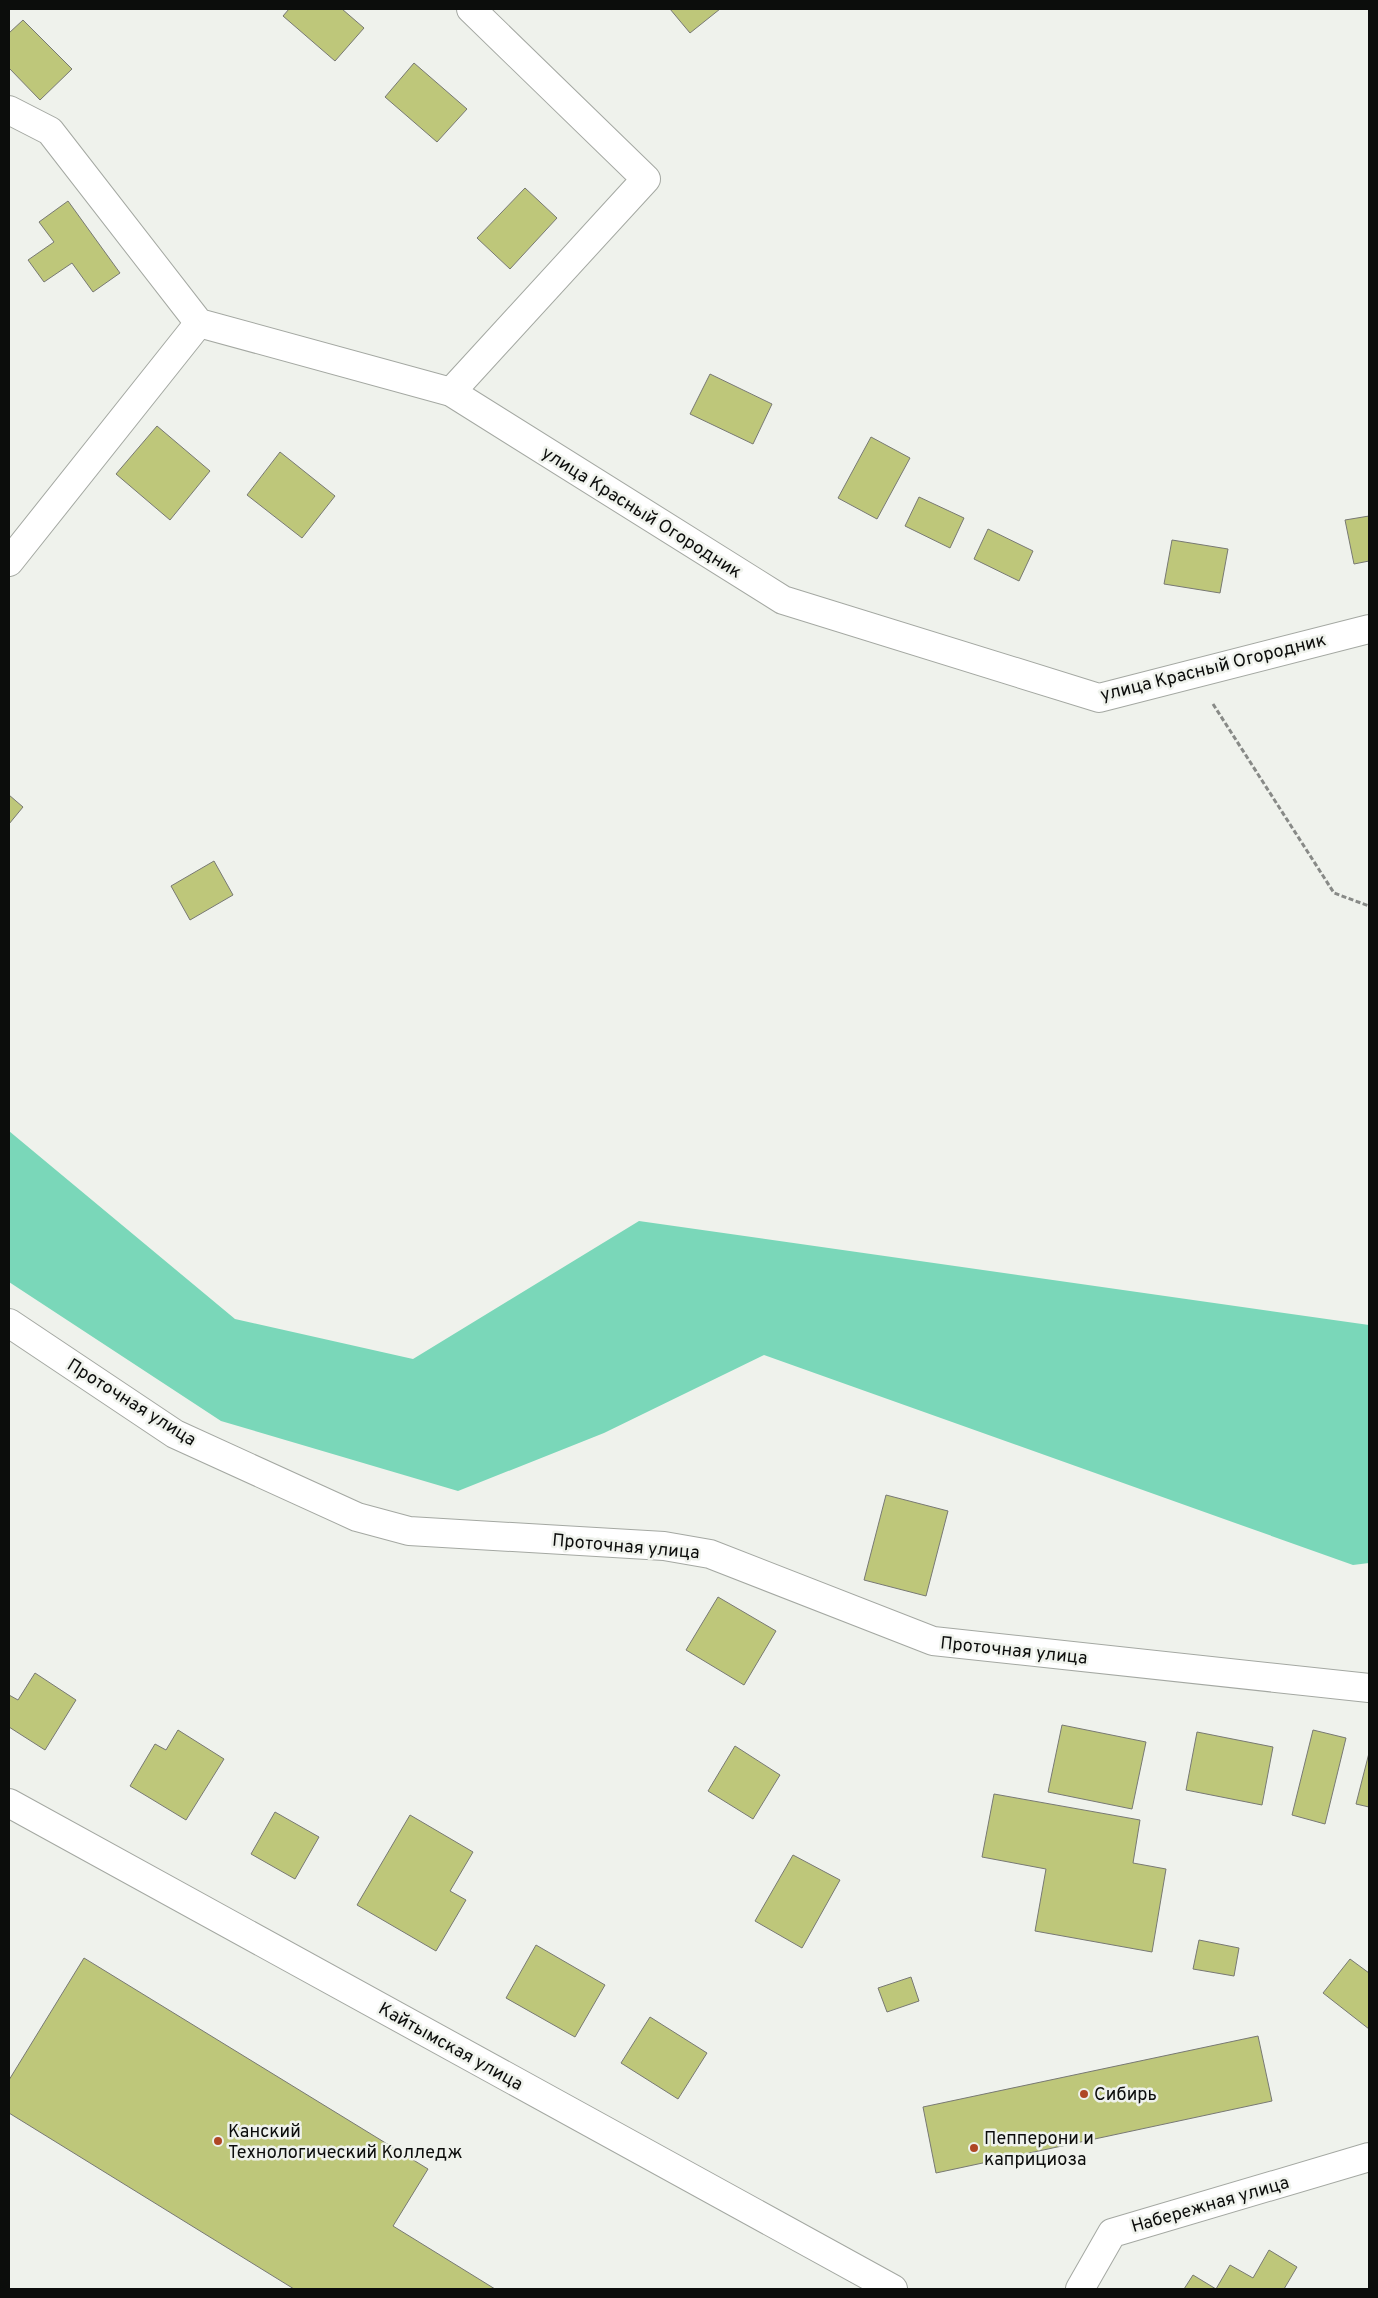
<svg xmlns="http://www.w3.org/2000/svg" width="1378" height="2298" viewBox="0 0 1378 2298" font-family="Overpass,sans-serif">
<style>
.water{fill:#7ad7b9}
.building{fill:#bec77a;stroke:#787973}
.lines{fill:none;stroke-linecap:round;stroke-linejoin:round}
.minor-casing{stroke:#a4a8a2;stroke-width:30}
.tertiary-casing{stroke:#a4a8a2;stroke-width:30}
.path{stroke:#888a87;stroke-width:3;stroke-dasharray:5 2.5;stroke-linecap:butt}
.minor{stroke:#fff;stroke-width:28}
.tertiary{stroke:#fff;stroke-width:28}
.poi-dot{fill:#af4725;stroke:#eff2ec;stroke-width:2}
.labels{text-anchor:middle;stroke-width:5;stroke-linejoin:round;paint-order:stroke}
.street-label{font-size:18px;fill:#0c0d0c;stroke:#eff2ec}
.poi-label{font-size:18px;fill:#0c0d0c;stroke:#eff2ec;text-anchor:start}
</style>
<rect width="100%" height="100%" fill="#eff2ec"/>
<path class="water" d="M9 1131 235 1319 413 1359 639 1221 1369 1325V1563L1353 1565 764 1355 604 1433 458 1491 221 1421 9 1282Z"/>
<g class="building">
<path d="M289 9H342L364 28 335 61 283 16Z"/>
<path d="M670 9H720L690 33Z"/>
<path d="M23 20 72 69 40 100 9 68V33Z"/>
<path d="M414 63 467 109 437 142 385 97Z"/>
<path d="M525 188 557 218 510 269 477 238Z"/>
<path d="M68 201 120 273 93 292 72 263 44 282 28 260 54 242 39 222Z"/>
<path d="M710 374 772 404 753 444 690 414Z"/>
<path d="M157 426 210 471 170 520 116 474Z"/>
<path d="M871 437 910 458 877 519 838 498Z"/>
<path d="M280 452 335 496 302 538 247 495Z"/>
<path d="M919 497 964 518 950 548 905 526Z"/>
<path d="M1369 516V561L1354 564 1345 520Z"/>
<path d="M988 529 1033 551 1019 581 974 559Z"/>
<path d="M1172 540 1228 549 1220 593 1164 584Z"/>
<path d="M9 795 23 807 9 824Z"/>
<path d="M214 861 233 895 190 920 171 886Z"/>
<path d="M886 1495 948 1511 926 1596 864 1580Z"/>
<path d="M718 1597 776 1631 744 1685 686 1650Z"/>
<path d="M35 1673 76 1700 45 1750 9 1727V1695L18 1700Z"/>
<path d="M1062 1725 1146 1742 1132 1809 1048 1792Z"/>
<path d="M178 1730 224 1759 186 1820 130 1786 155 1744 166 1750Z"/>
<path d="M1313 1730 1346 1738 1325 1824 1292 1815Z"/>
<path d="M1197 1732 1273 1747 1262 1805 1186 1790Z"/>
<path d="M735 1746 780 1775 753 1819 708 1791Z"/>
<path d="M1369 1753V1807L1356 1804Z"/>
<path d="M994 1794 1140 1820 1133 1863 1166 1869 1152 1952 1035 1931 1046 1869 982 1857Z"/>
<path d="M275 1812 319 1837 295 1879 251 1854Z"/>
<path d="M410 1815 473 1852 450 1891 466 1900 436 1951 357 1905Z"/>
<path d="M793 1855 840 1880 802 1948 755 1921Z"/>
<path d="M1199 1940 1239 1948 1234 1976 1193 1969Z"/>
<path d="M536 1945 605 1985 575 2037 506 1998Z"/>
<path d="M84 1958 428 2169 393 2226 495 2289H294L9 2113V2080Z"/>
<path d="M1350 1959 1369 1973V2029L1323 1993Z"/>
<path d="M911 1977 919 2001 887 2012 878 1988Z"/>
<path d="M650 2017 707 2053 678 2099 621 2063Z"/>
<path d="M1258 2036 1272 2101 936 2173 923 2107Z"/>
<path d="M1269 2250 1297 2267 1284 2289H1184L1193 2275 1216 2289 1230 2265 1253 2278Z"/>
</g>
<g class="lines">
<defs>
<g id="minor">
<path d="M9 110 50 131 199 323 451 392 783 600 1099 698 1369 629"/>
<path d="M451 392 646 179 471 9"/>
<path d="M9 562 199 323"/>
<path d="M9 1323 175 1434 357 1517 409 1531 664 1546 710 1554 933 1641 1369 1688"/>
<path d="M1080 2289 1112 2233 1369 2157"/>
</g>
<path id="tertiary" d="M9 1803 893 2289"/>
</defs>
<use href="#minor" class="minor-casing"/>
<use href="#tertiary" class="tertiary-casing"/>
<path class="path" d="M1213 704 1334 893 1369 906"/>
<use href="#minor" class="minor"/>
<use href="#tertiary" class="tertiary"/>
</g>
<g class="poi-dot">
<circle cx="1084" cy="2094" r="5"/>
<circle cx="218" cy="2141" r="5"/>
<circle cx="974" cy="2148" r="5"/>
</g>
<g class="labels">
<g class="street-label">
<text transform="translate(642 512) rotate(32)" y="6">улица Красный Огородник</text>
<text transform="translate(1213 667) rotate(-14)" y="6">улица Красный Огородник</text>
<text transform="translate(132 1402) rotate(32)" y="6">Проточная улица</text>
<text transform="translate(626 1546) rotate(5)" y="6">Проточная улица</text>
<text transform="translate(1014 1650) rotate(6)" y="6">Проточная улица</text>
<text transform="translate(451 2046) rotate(29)" y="6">Кайтымская улица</text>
<text transform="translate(1210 2204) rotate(-16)" y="6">Набережная улица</text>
</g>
<g class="poi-label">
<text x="1094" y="2100">Сибирь</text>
<text x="228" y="2137">Канский<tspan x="228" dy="21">Технологический Колледж</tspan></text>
<text x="984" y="2144">Пепперони и<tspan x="984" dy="21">каприциоза</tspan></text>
</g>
</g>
<rect width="1378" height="2298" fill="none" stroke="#0c0d0c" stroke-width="20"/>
</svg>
